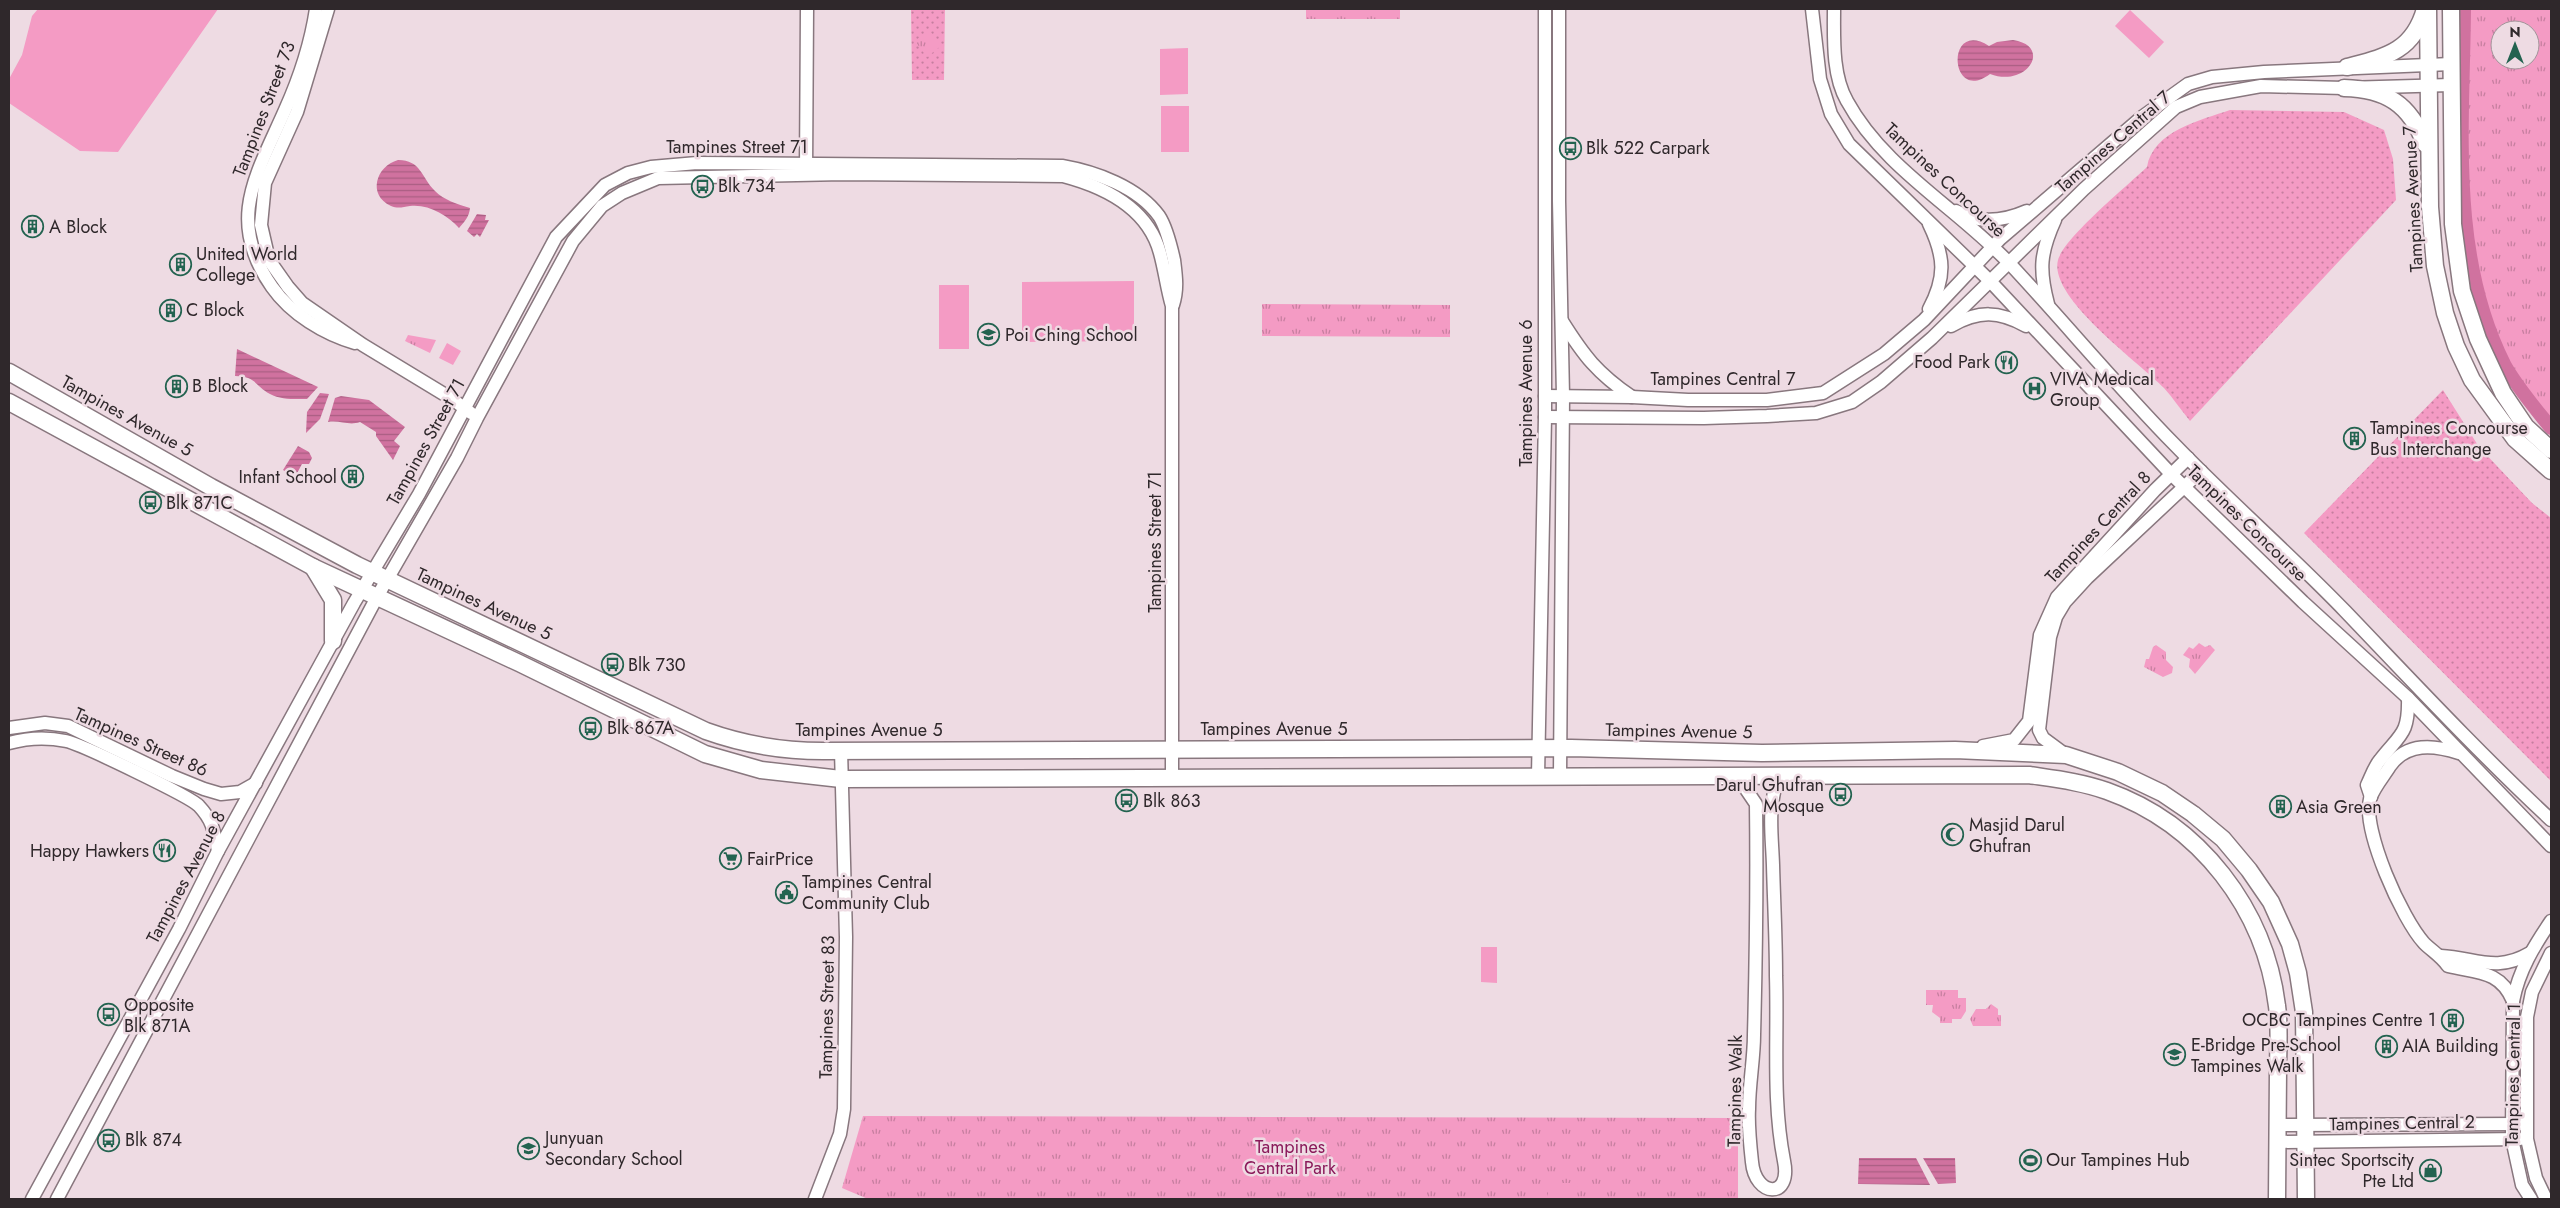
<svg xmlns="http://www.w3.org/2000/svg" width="2560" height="1208" viewBox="0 0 2560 1208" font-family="Jost,sans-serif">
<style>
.grass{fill:url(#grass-dots)}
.park{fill:url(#park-tufts);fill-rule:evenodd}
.garden{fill:#f49bc4}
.water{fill:url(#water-rules)}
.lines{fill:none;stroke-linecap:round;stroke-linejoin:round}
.canal{stroke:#d0729f;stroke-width:14}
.minor-casing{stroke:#88777e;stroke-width:15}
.major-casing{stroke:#88777e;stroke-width:19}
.minor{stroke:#fff;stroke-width:12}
.major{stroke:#fff;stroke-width:16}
.labels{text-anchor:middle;stroke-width:5;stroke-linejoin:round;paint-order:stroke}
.street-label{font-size:18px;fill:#2f282b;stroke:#eedbe3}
.poi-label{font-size:18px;fill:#2f282b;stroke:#eedbe3;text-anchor:start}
.park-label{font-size:18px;fill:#8a195a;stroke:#eedbe3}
</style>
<defs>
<pattern id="grass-dots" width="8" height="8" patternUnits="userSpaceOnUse" patternTransform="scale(1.25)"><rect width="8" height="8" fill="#f49bc4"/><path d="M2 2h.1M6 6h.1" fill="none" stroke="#c67e9f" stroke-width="1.8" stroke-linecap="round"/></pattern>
<pattern id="park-tufts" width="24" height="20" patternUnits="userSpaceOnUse" patternTransform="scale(1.25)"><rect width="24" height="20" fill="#f49bc4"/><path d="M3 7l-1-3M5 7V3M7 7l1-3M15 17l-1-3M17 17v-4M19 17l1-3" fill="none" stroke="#c67e9f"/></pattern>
<pattern id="water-rules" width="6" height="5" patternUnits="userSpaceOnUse" patternTransform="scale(1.25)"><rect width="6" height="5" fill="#d0729f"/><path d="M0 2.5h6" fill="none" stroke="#a95e82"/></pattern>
</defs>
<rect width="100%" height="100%" fill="#eedbe3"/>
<g class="grass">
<path d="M911 9H945L944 80H912Z"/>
<path d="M2230 110 2344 112 2384 130 2393 159 2396 200 2190 421C2181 410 2173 398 2164 388 2140 363 2048 298 2058 260 2064 238 2127 186 2147 167 2153 131 2201 120 2230 110Z"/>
<path d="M2443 390 2479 447 2532 503 2551 518V781L2304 533Z"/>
</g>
<g class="park">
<rect x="1306" y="9" width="94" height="10"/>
<path d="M2468 9H2551V423C2473 336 2468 249 2468 138 2468 95 2468 52 2468 9ZM2500 30H2530V60H2500Z"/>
<path d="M929 30 941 46 927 57 915 41Z"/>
<path d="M1262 304 1450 305V337L1262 336Z"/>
<path d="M408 335 436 340 430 353 405 341Z"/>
<path d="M2199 643 2205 647 2210 645 2215 650 2195 674 2189 667 2190 659 2183 655 2189 647 2193 649Z"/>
<path d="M2156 645 2166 652V660L2173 667 2172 673 2163 677 2144 667 2146 659H2149L2153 647Z"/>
<path d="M1926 990H1958V998H1966V1011L1961 1019H1952V1023H1940V1018L1932 1012 1933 1005H1926Z"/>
<path d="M1991 1004 1998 1009V1015H2001V1026H1973L1970 1019 1976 1009H1986Z"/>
<path d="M863 1116 1738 1118V1199H868L842 1188Z"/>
</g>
<g class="garden">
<path d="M38 9H218L118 152 80 151 9 103V79L22 55 32 16Z"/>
<path d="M2130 10 2164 42 2149 58 2115 26Z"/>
<path d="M1188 48V94L1160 95V49Z"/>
<rect x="1161" y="106" width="28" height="46"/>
<path d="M1134 281V341L1022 342V282Z"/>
<rect x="939" y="285" width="30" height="64"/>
<path d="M447 343 461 351 453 365 439 358Z"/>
<path d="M1481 947H1497V983L1481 982Z"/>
<path d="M1548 1183H1578L1577 1199H1548Z"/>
</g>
<g class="water">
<path d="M2013 40C2053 46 2027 88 1990 74 1949 105 1945 18 1989 46L1997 42Z"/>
<path d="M398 160C421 160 421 177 435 191 444 200 457 204 470 208 469 217 465 221 459 228 447 215 429 204 410 206 403 207 398 209 391 206 367 195 376 166 398 160Z"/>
<path d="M477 214 486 215 485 220H489L480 237 477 234 474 237 467 231Z"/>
<path d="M237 349 318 387 307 399C295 399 281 400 270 394 255 386 256 376 235 376Z"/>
<path d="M320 393 329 394 320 419 306 433 307 412Z"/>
<path d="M341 396 369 400 405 427 394 441 400 446 393 460 376 436V432L360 422C349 426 340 420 328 422L335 398Z"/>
<path d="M298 446 309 452 312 458 309 464H302L295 477 283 470Z"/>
<path d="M1859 1158H1916L1930 1185 1858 1184Z"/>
<path d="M1923 1158H1955L1956 1183 1938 1184Z"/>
</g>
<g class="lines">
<path class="canal" d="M2464 9C2463 127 2449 254 2504 364 2516 386 2535 408 2551 428"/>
<defs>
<g id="minor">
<path d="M316 9C311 42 299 79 285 110 257 174 225 220 272 287 291 314 324 334 355 343"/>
<path d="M328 9 297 112 265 183 261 225 269 260 288 287 302 303 363 345 452 399 471 413"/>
<path d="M1559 9V201L1563 396 1560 776"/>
<path d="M1812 9 1820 79 1831 114 1849 144 1990 281 2171 474 2303 602 2408 698 2551 846"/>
<path d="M1834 9C1834 38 1832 75 1847 101 1884 169 1959 209 2011 265 2066 324 2118 387 2175 445 2230 502 2290 554 2345 611 2413 682 2479 753 2551 820"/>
<path d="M806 172 807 9"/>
<path d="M1956 211C1978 224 2004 221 2027 211"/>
<path d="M2048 304C2039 270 2040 253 2055 220"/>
<path d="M1929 309C1946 277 1945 257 1929 224"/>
<path d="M1562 321C1584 356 1597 373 1632 397"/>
<path d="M1951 326C1979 310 1999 311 2026 326"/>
<path d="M1545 396 1632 397 1688 400H1767L1823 393 1884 354 1924 320 2000 239 2142 117 2188 84 2212 77 2264 72 2451 64"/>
<path d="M1545 417 1704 418 1767 416 1816 413 1852 402 1881 382 1932 338 2084 189 2176 107 2200 97 2261 86 2344 88 2451 85"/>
<path d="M9 728 45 723 68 726 172 776 204 789 221 794 240 792 256 783"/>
<path d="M9 743C27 738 47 737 66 741 81 744 191 797 199 806 213 821 214 831 218 851"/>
<path d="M1983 746 2014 740 2029 721 2040 635 2057 597 2155 490 2188 458"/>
<path d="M2459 753C2434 745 2407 742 2390 766 2384 776 2374 787 2370 799 2362 830 2402 919 2424 943 2432 951 2441 956 2448 966 2477 973 2500 970 2513 1001"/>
<path d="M2066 755 2043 738 2039 730 2050 637 2056 617 2065 602 2087 578 2201 471"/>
<path d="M1538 776 1545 417V9"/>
<path d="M1737 776 1756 804C1757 881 1756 958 1754 1035 1754 1059 1749 1084 1749 1109 1748 1126 1750 1144 1752 1162 1755 1197 1792 1200 1784 1161 1772 1100 1778 1038 1776 976 1776 939 1774 902 1773 865 1772 834 1767 806 1779 776"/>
<path d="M2371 797 2367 785C2371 777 2374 767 2380 760 2400 734 2409 735 2408 698"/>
<path d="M2441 956C2476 958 2496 973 2530 953"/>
<path d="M2278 1125 2520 1124"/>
<path d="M2277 1142 2520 1139"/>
<path d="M32 1199 179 929 218 851 354 603 419 494 556 237 605 185 628 173 651 167 697 163 1062 166C1096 172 1138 187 1159 216 1167 228 1171 247 1174 260 1176 276 1178 289 1173 305"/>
<path d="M57 1199 377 597 457 458 477 418 573 241 602 206 622 193 658 178 843 174 1063 176C1105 187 1148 208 1160 253 1165 271 1167 289 1172 306V777"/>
<path d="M815 1199 840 1134 844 1109 846 937 841 750"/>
<path d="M2531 1199 2522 1185 2512 1139 2513 1001C2519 970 2534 946 2551 921"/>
<path d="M2546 1199 2536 1178 2527 1139V1017L2532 992 2551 953"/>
</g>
<g id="major">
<path d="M2428 9 2430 207 2435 266 2445 313 2456 346 2472 380 2515 439 2551 471"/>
<path d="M2451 9 2453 224 2462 291 2478 339 2503 393 2526 427 2551 450"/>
<path d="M2347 67C2385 57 2413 52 2425 9"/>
<path d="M2344 88C2386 89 2410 104 2425 144"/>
<path d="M9 372 211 487 357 565 706 731C745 745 782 751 823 751L1571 748 1762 753 1955 750 2066 755 2118 772 2162 793 2193 814 2223 839 2249 870 2271 902 2290 944 2298 973 2304 1012 2306 1199"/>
<path d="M9 402 313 567 519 663 705 754 761 770 841 779 2029 775C2056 779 2082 782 2107 791 2200 824 2265 909 2277 1006 2280 1026 2278 1049 2278 1070 2278 1113 2277 1156 2277 1199"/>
<path d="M313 567 333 600V641"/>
</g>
</defs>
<use href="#minor" class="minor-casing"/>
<use href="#major" class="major-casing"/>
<use href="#minor" class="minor"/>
<use href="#major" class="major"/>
</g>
<defs>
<symbol id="bus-ring" viewBox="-11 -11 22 22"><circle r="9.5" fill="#eedbe3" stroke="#236350" stroke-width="1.5"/><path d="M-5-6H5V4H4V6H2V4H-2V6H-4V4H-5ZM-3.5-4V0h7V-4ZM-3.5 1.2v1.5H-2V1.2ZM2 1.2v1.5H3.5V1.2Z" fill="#236350"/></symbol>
<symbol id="building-ring" viewBox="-11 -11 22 22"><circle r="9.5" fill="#eedbe3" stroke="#236350" stroke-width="1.5"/><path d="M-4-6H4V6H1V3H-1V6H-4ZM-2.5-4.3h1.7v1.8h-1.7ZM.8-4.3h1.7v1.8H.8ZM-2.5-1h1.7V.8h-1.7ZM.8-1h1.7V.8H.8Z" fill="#236350"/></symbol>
<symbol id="school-ring" viewBox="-11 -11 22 22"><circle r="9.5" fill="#eedbe3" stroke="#236350" stroke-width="1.5"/><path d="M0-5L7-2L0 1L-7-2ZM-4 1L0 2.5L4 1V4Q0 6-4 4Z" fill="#236350"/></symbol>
<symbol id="restaurant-ring" viewBox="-11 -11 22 22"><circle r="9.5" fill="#eedbe3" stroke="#236350" stroke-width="1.5"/><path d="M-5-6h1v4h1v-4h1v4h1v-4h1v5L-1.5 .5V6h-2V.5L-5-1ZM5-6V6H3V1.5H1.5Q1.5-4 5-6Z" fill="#236350"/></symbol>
<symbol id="hospital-ring" viewBox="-11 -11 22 22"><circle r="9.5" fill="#eedbe3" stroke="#236350" stroke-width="1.5"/><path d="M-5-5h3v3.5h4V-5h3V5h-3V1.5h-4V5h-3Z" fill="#236350"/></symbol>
<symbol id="mosque-ring" viewBox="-11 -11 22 22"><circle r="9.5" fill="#eedbe3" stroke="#236350" stroke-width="1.5"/><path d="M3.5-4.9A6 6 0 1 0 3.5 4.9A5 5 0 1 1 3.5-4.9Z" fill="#236350"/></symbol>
<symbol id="supermarket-ring" viewBox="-11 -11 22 22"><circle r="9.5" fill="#eedbe3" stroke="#236350" stroke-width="1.5"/><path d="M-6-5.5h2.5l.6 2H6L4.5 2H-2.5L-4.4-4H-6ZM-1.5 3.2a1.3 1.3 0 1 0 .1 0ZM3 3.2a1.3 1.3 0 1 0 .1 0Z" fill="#236350"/></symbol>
<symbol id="civic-ring" viewBox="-11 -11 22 22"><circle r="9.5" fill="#eedbe3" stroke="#236350" stroke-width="1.5"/><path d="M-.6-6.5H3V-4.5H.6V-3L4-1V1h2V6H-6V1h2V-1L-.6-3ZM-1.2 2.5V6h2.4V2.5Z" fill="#236350"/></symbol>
<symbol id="stadium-ring" viewBox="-11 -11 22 22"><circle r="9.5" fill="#eedbe3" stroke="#236350" stroke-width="1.5"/><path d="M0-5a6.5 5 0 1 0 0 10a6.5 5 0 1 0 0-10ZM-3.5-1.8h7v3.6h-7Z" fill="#236350"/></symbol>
<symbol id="shop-ring" viewBox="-11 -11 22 22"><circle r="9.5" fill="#eedbe3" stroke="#236350" stroke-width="1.5"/><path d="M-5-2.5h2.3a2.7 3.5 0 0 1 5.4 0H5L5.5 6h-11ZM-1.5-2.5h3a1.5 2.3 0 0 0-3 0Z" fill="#236350"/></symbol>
</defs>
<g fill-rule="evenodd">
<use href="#bus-ring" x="1558" y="136" width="25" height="25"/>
<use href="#bus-ring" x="690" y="174" width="25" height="25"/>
<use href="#building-ring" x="20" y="214" width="25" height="25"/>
<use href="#building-ring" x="168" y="252" width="25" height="25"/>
<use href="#building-ring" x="158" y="298" width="25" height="25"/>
<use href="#school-ring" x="976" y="322" width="25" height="25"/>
<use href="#restaurant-ring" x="1994" y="350" width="25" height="25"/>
<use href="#building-ring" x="164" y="374" width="25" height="25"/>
<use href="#hospital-ring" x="2022" y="376" width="25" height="25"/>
<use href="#building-ring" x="2342" y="426" width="25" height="25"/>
<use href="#building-ring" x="340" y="464" width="25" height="25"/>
<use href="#bus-ring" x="138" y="490" width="25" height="25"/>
<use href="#bus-ring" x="600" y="652" width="25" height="25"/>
<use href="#bus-ring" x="578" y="716" width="25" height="25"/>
<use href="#bus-ring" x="1828" y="782" width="25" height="25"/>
<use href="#bus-ring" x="1114" y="788" width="25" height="25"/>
<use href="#building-ring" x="2268" y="794" width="25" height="25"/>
<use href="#mosque-ring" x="1940" y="822" width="25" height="25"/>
<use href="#restaurant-ring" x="152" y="838" width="25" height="25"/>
<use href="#supermarket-ring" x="718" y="846" width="25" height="25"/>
<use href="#civic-ring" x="774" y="880" width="25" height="25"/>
<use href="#bus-ring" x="96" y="1002" width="25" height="25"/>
<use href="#building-ring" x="2440" y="1008" width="25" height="25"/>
<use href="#building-ring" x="2374" y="1034" width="25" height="25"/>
<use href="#school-ring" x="2162" y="1042" width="25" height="25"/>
<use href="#bus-ring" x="96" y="1128" width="25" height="25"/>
<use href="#school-ring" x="516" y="1136" width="25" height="25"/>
<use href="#stadium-ring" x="2018" y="1148" width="25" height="25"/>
<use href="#shop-ring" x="2418" y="1158" width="25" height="25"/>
</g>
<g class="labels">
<g class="street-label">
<text transform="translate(264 109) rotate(-69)" y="6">Tampines Street 73</text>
<text transform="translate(2113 142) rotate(-41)" y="6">Tampines Central 7</text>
<text x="737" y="153">Tampines Street 71</text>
<text transform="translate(1945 180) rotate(43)" y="6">Tampines Concourse</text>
<text transform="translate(2413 199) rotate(-93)" y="6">Tampines Avenue 7</text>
<text x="1723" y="385">Tampines Central 7</text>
<text transform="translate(1526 393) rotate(-90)" y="6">Tampines Avenue 6</text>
<text transform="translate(127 416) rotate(29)" y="6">Tampines Avenue 5</text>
<text transform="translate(426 442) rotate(-61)" y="6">Tampines Street 71</text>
<text transform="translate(2247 523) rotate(44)" y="6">Tampines Concourse</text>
<text transform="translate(2098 527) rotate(-47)" y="6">Tampines Central 8</text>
<text transform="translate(1155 542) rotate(-90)" y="6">Tampines Street 71</text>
<text transform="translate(484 604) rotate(25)" y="6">Tampines Avenue 5</text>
<text x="1274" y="735">Tampines Avenue 5</text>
<text x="869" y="736">Tampines Avenue 5</text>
<text transform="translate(1679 731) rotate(1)" y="6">Tampines Avenue 5</text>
<text transform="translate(141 742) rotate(24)" y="6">Tampines Street 86</text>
<text transform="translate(186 877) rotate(-62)" y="6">Tampines Avenue 8</text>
<text transform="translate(827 1007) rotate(-89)" y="6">Tampines Street 83</text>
<text transform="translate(2513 1075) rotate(-89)" y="6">Tampines Central 1</text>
<text transform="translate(1735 1091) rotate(-89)" y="6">Tampines Walk</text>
<text transform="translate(2402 1123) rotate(-1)" y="6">Tampines Central 2</text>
</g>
<g class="poi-label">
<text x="1586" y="154">Blk 522 Carpark</text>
<text x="718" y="192">Blk 734</text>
<text x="49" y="233">A Block</text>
<text x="196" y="260">United World<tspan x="196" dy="21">College</tspan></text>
<text x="186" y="316">C Block</text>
<text x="1005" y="341">Poi Ching School</text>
<text x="1990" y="368" text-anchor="end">Food Park</text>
<text x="2050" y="385">VIVA Medical<tspan x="2050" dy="21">Group</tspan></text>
<text x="192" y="392">B Block</text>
<text x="2370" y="434">Tampines Concourse<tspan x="2370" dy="21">Bus Interchange</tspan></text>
<text x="337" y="483" text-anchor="end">Infant School</text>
<text x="166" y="509">Blk 871C</text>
<text x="628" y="671">Blk 730</text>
<text x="607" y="734">Blk 867A</text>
<text x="1824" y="791" text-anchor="end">Darul Ghufran<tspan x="1824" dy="21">Mosque</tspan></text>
<text x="1143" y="807">Blk 863</text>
<text x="2296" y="813">Asia Green</text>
<text x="1969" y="831">Masjid Darul<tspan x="1969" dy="21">Ghufran</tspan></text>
<text x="149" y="857" text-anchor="end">Happy Hawkers</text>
<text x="747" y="865">FairPrice</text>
<text x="802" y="888">Tampines Central<tspan x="802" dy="21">Community Club</tspan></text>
<text x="124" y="1011">Opposite<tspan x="124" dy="21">Blk 871A</tspan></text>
<text x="2436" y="1026" text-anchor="end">OCBC Tampines Centre 1</text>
<text x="2191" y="1051">E-Bridge Pre-School<tspan x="2191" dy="21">Tampines Walk</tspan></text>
<text x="2402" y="1052">AIA Building</text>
<text x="545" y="1144">Junyuan<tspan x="545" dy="21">Secondary School</tspan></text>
<text x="125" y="1146">Blk 874</text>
<text x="2046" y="1166">Our Tampines Hub</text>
<text x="2414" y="1166" text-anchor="end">Sintec Sportscity<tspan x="2414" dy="21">Pte Ltd</tspan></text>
</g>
<g class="park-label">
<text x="1290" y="1153">Tampines<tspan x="1290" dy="21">Central Park</tspan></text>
</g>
</g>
<rect width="2560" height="1208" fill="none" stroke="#2f282b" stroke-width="20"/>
<g transform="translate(2515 45)"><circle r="24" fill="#eedbe3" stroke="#a29399"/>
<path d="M0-4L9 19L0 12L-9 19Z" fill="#236350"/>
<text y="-8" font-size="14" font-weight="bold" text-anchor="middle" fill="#2f282b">N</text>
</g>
</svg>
